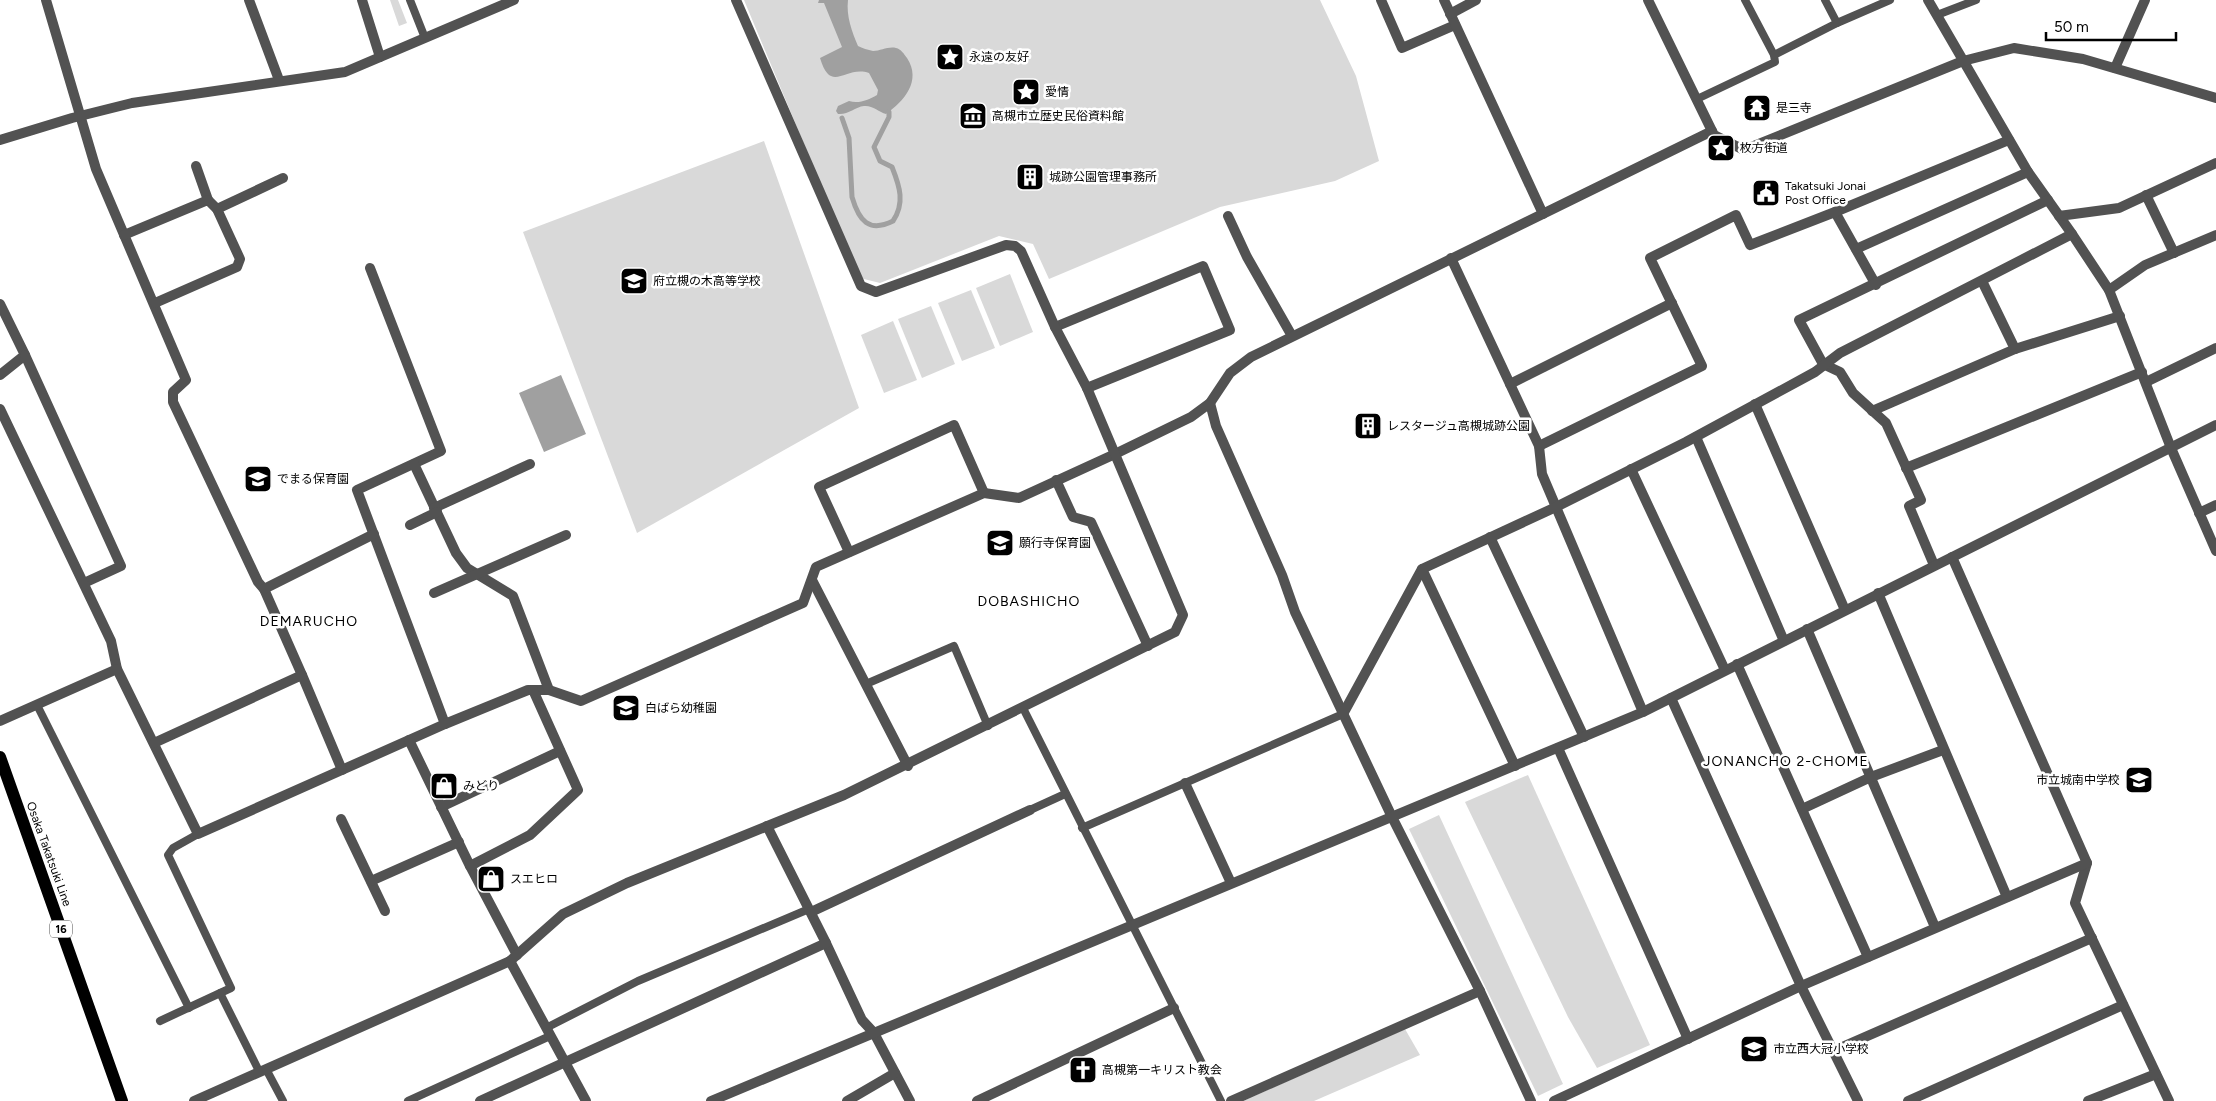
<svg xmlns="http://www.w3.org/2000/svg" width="2216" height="1101" viewBox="0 0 2216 1101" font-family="Figtree,'Noto Sans JP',sans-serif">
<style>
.green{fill:#d9d9d9}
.water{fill:#a0a0a0}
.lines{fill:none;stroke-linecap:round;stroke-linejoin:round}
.stream{stroke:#a0a0a0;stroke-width:5}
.service{stroke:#525252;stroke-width:8}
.minor{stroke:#525252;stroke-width:10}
.tertiary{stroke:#525252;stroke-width:10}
.primary{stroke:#000;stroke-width:12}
.labels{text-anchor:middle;stroke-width:5;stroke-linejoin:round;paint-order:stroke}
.shield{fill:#fff;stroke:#4c4c4c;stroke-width:1}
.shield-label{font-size:11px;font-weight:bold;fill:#000}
.poi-label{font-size:12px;fill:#000;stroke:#fff;text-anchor:start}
.street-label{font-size:12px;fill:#000;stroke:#fff}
.neighbourhood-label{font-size:14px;letter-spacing:1px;fill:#000;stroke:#fff}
</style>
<rect width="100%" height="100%" fill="#fff"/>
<g class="green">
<path d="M390 0H398L407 23 399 26Z"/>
<path d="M744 0H1320L1356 76 1379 161 1335 181 1220 207 1049 279 1033 244 999 236 880 283 860 278Z"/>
<path d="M764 141 859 408 637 533 523 232Z"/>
<path d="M1010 274 1033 332 1000 346 976 288Z"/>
<path d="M971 290 995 348 962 361 938 303Z"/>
<path d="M931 306 955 364 922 378 898 319Z"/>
<path d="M893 321 917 380 884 393 861 335Z"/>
<path d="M1528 775 1650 1045 1597 1068 1568 1017 1465 802Z"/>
<path d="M1439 815 1563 1084 1538 1096 1409 829Z"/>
<path d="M1405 1029 1420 1055 1314 1101H1243Z"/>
</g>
<g class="water">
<path d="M819 0H848C846 16 852 32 858 46 862 48 868 50 873 51 881 51 888 46 896 48 901 49 904 54 907 58 922 81 904 101 886 114 879 112 872 105 864 106 855 107 848 115 838 114L836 111 838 106 849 101C859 104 868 100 877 95L878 90 869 73C845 65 831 95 820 58L842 47 824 3H818Z"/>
<path d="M561 375 586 434 544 452 519 393Z"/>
</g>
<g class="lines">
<path class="stream" d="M842 118 849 138 852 197C859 221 869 233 893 221 905 203 900 187 892 167L880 161 874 147 889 117V112"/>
<g class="service">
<path d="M410 0 425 38"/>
<path d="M1745 0 1774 55"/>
<path d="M1825 0 1837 23 1890 0"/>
<path d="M1937 15 1976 0"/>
<path d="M1697 99 1775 62 1774 55 1837 23"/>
<path d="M866 684 954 646 988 726"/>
<path d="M37 705 189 1008"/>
<path d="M1023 708 1221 1101"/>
<path d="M1030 810 1065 794"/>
<path d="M1082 828 1343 714"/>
<path d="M220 993 259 1071"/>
<path d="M160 1021 231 988 168 855 173 848 198 834"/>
<path d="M546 1028 638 981 809 909"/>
<path d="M266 1069 283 1101"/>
<path d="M408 1101 550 1036"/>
</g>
<g class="minor">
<path d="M46 0 96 169 186 380 173 392V402L258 582 264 589 302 675"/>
<path d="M249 0 279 80"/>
<path d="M362 0 380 57"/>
<path d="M1381 0 1402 48 1455 25"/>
<path d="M1444 0 1543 214"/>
<path d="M1648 0 1712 131"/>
<path d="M1928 0 2028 172 2072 234 2109 290 2171 448"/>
<path d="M1450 14 1476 0"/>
<path d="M2115 68 2145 0"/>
<path d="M0 140 72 118 132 103 345 72 514 0"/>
<path d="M196 166 208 200"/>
<path d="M2146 195 2174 253"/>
<path d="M217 209 283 178"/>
<path d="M1835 212 1876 285"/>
<path d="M1228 216 1247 257 1292 336"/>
<path d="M2059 216 2119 208 2216 163"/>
<path d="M124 235 208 200 217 209 240 259 237 267 155 303"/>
<path d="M1856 249 2028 172"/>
<path d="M1451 258 1539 446 1542 474 1643 712"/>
<path d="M370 268 441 451 357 490 445 724"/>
<path d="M1982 281 2015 349"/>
<path d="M2109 290 2145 265 2216 235"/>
<path d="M0 304 25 355 0 375"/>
<path d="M1055 327 1203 266 1230 330 1087 388"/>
<path d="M25 355 121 566 84 583"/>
<path d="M2146 382 2216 348"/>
<path d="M1510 384 1672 303"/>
<path d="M1210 403 1216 426 1282 575 1295 612 1392 817 1480 991 1531 1101"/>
<path d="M1755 404 1845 610"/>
<path d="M0 409 111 641 117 669 198 834 445 724 528 690H549L581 701 803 603 816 567 984 493 1019 498 1115 454 1191 417 1210 403 1230 373 1251 357 1712 131 1714 135 1744 150 1963 61 2014 48 2083 59 2216 98"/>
<path d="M1872 411 2015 349 2120 316"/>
<path d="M1696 437 1784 641"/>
<path d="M1539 446 1702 366 1650 258 1736 215 1750 245 1835 212 2009 140"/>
<path d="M414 464 456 553 467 568 513 596 549 690"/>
<path d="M1906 468 2142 372"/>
<path d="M1631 469 1725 670"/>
<path d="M1056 480 1073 517 1091 522 1148 646"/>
<path d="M434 508 530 464"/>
<path d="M2199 513 2216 505"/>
<path d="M410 525 437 512"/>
<path d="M1490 537 1584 737"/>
<path d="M849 552 819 487 954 425 984 493"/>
<path d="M1952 557 2087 863 2075 903 2169 1101"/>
<path d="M1934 565 1909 506 1921 500 1886 423 1853 393 1840 372 1823 364 1799 320 2048 200"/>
<path d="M812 580 908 766"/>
<path d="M264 589 374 534"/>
<path d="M434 593 566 535"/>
<path d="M1878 593 2007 897"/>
<path d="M1807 629 1935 927"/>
<path d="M1737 664 1868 957"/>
<path d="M1671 698 1801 986 1858 1101"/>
<path d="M1343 714 1422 569"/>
<path d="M0 721 117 669"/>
<path d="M409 740 470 866 517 955"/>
<path d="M154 743 302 675 342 770"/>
<path d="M1558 748 1688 1039"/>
<path d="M1515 766 1422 569 1556 507 1686 442 1815 372 1840 353 2072 234"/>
<path d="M1185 783 1231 883"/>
<path d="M441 807 560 751"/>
<path d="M1802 809 1871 777 1943 750"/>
<path d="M341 819 385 911"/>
<path d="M767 826 826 943 862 1020 874 1033 910 1101"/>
<path d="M470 866 530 835 578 790 533 690"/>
<path d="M371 881 459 842"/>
<path d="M811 912 1030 810"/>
<path d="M510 961 586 1101"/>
<path d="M1833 1051 2092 938"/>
<path d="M194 1101 510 961 563 914 627 883 844 795 1175 632 1183 615 1087 388 1055 327 1021 251 1015 246 1006 245 876 292 861 286 736 0"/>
<path d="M480 1101 826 943"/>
<path d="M847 1101 895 1073"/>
<path d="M977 1101 1174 1008"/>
<path d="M1231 1101 1480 991"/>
<path d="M1554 1101 1801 986 2087 863"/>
<path d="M1908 1101 2123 1005"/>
<path d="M2088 1101 2156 1074"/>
</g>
<g class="tertiary">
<path d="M2171 448 2216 551"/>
<path d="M711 1101 1643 712 2216 425"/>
</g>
<path class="primary" d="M0 757 122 1101"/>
</g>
<defs>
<symbol id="sight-square" viewBox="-11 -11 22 22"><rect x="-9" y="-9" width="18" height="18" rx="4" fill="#000" stroke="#fff"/><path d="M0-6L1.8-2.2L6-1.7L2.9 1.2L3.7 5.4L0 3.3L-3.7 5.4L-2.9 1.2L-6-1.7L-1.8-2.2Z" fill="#fff"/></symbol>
<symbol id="temple-square" viewBox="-11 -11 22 22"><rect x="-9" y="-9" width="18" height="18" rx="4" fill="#000" stroke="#fff"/><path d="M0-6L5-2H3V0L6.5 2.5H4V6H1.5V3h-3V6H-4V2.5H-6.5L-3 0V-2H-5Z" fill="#fff"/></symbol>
<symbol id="museum-square" viewBox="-11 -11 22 22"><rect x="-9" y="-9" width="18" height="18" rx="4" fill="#000" stroke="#fff"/><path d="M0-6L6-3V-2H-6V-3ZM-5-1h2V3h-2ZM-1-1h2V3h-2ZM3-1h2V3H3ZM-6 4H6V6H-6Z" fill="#fff"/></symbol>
<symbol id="building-square" viewBox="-11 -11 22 22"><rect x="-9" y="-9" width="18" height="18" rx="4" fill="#000" stroke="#fff"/><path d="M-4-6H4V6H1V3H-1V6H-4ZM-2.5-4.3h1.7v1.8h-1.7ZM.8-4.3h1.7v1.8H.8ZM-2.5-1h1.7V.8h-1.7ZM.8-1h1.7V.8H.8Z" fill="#fff"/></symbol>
<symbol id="civic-square" viewBox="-11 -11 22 22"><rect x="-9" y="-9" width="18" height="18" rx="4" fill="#000" stroke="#fff"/><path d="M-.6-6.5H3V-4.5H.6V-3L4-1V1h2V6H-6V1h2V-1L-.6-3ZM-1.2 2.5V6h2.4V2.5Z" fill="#fff"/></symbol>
<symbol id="school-square" viewBox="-11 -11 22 22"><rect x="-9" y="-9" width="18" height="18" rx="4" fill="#000" stroke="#fff"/><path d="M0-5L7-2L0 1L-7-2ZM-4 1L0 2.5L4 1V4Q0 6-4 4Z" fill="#fff"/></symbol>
<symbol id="shop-square" viewBox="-11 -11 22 22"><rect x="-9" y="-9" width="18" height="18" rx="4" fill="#000" stroke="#fff"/><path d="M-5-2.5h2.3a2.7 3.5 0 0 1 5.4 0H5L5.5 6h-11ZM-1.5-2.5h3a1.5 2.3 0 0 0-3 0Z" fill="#fff"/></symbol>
<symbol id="church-square" viewBox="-11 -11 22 22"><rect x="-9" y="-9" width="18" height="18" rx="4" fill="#000" stroke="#fff"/><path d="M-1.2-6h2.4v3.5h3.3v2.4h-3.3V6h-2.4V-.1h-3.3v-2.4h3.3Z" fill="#fff"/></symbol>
</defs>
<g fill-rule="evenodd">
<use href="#sight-square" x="934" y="41" width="32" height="32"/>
<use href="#sight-square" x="1010" y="76" width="32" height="32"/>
<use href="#temple-square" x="1741" y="92" width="32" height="32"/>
<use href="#museum-square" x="957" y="100" width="32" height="32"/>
<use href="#sight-square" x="1705" y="132" width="32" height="32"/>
<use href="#building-square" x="1014" y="161" width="32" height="32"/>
<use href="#civic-square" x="1750" y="177" width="32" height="32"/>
<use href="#school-square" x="618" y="265" width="32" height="32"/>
<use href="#building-square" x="1352" y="410" width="32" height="32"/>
<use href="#school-square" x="242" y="463" width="32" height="32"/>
<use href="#school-square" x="984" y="527" width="32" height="32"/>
<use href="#school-square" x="610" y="692" width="32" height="32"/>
<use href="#school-square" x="2123" y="764" width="32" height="32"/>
<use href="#shop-square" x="428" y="770" width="32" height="32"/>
<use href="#shop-square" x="475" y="863" width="32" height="32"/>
<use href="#school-square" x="1738" y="1033" width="32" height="32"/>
<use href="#church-square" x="1067" y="1054" width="32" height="32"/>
</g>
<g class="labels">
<rect class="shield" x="50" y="920.5" width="22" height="17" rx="4"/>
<g class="shield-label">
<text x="61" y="933">16</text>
</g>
<g class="poi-label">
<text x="969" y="61">永遠の友好</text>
<text x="1045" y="96">愛情</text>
<text x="1776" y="112">是三寺</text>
<text x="992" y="120">高槻市立歴史民俗資料館</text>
<text x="1740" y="152">枚方街道</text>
<text x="1049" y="181">城跡公園管理事務所</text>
<text x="1785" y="190">Takatsuki Jonai<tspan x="1785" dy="14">Post Office</tspan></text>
<text x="653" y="285">府立槻の木高等学校</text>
<text x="1387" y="430">レスタージュ高槻城跡公園</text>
<text x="277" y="483">でまる保育園</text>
<text x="1019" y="547">願行寺保育園</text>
<text x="645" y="712">白ばら幼稚園</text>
<text x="2120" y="784" text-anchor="end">市立城南中学校</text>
<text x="463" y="790">みどり</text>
<text x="510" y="883">スエヒロ</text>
<text x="1773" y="1053">市立西大冠小学校</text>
<text x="1102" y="1074">高槻第一キリスト教会</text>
</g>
<g class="street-label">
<text transform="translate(49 854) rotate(70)" y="4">Osaka Takatsuki Line</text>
</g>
<g class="neighbourhood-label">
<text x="1029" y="606">DOBASHICHO</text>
<text x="309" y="626">DEMARUCHO</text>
<text x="1786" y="766">JONANCHO 2-CHOME</text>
</g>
</g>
<path d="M2046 32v8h130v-8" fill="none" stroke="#000000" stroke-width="2.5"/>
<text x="2054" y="32" font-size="15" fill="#000000" stroke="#ffffff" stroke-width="4" paint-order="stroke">50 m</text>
</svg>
